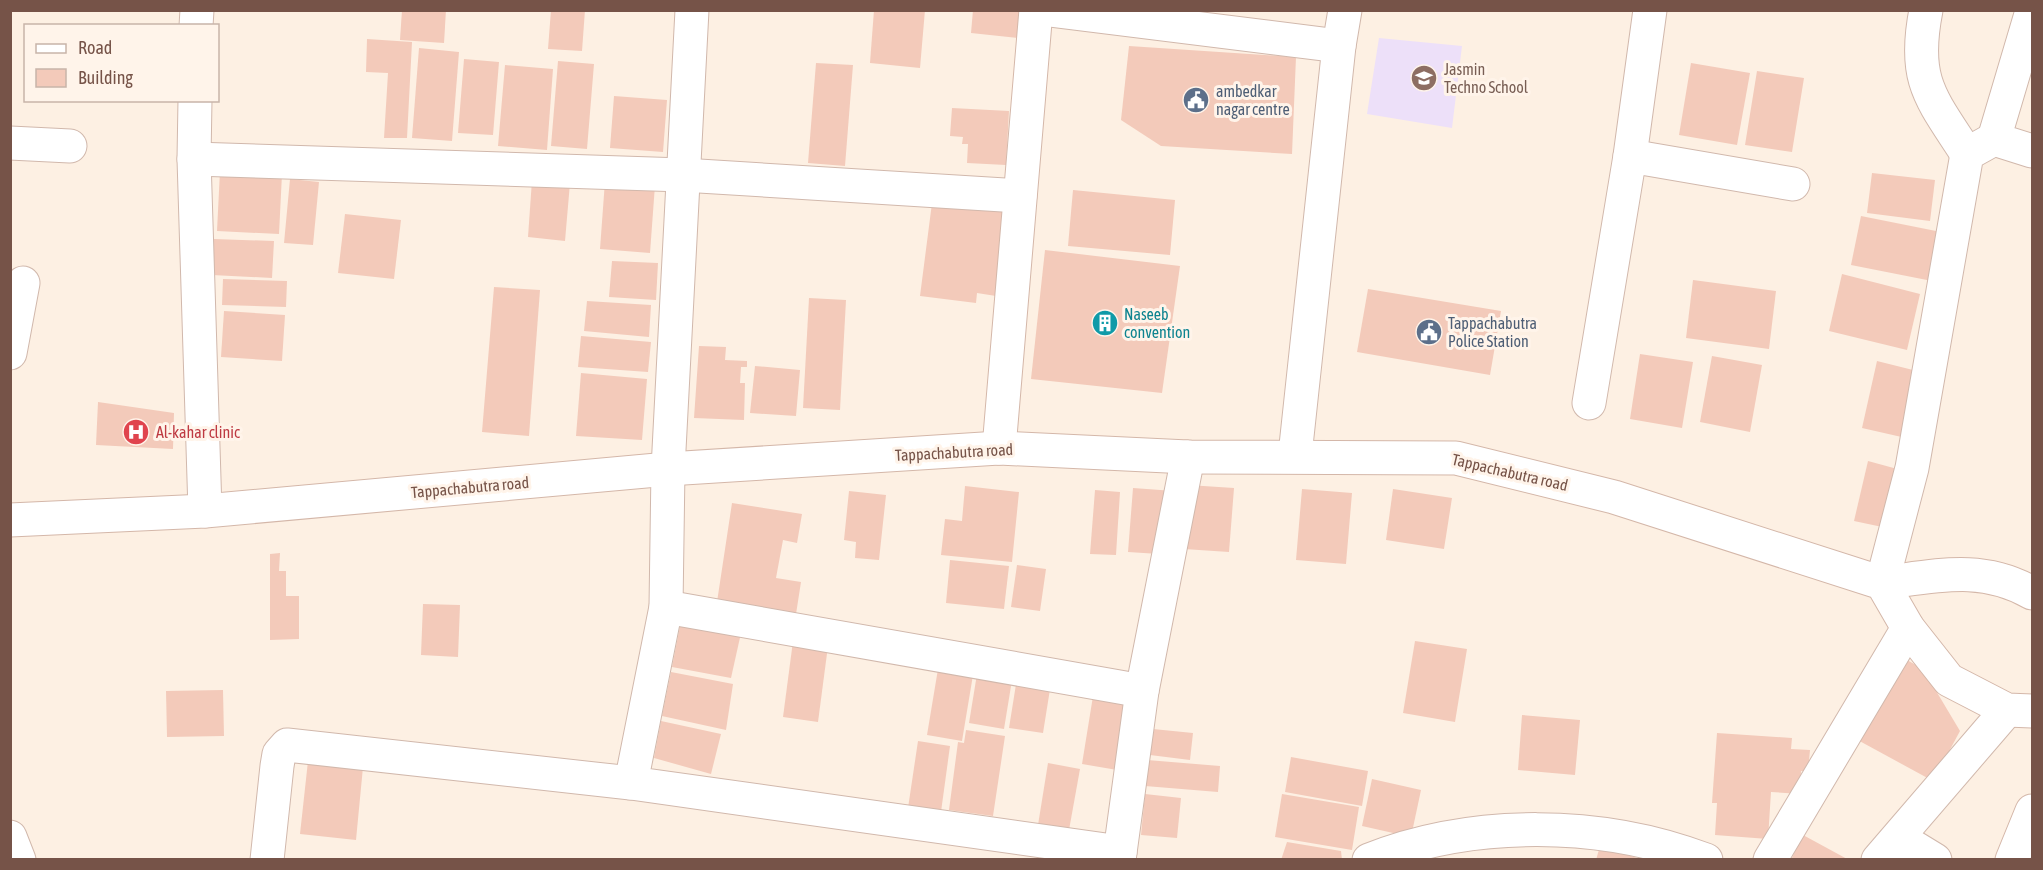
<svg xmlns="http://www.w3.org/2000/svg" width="2043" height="870" viewBox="0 0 2043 870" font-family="'Asap Condensed',sans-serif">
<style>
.education{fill:#ede0f9}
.building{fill:#f3caba}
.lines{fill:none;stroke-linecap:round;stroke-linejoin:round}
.street-casing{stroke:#d1b8ac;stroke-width:35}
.secondary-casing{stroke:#d4b7a9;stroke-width:35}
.street{stroke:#fff;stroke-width:33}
.secondary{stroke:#fff;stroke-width:33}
.labels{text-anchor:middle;stroke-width:6;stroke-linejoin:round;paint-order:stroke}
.education-label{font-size:16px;fill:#785e54;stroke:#fff4ea;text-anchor:start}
.service-label{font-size:16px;fill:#4e5e75;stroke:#fff4ea;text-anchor:start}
.culture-label{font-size:16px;fill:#0d838f;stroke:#fff4ea;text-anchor:start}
.health-label{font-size:16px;fill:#be3a42;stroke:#fff4ea;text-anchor:start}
.street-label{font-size:16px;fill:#765348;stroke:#fff4ea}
</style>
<rect width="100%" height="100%" fill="#fdf0e3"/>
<path class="education" d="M1379 38 1462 46 1452 128 1367 114Z"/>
<g class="building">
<path d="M402 10H446L444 43 400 40Z"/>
<path d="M551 10H585L582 51 548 49Z"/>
<path d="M874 10H925L920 68 870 63Z"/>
<path d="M973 10H1020L1018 38 971 33Z"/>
<path d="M367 39 412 42 407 138H384L388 73 366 72Z"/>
<path d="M1129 46 1296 57 1292 154 1161 146 1121 120Z"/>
<path d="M419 48 459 52 452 141 412 138Z"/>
<path d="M464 59 499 62 493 135 458 133Z"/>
<path d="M558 61 594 64 587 149 551 146Z"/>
<path d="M816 63 853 65 845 166 808 163Z"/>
<path d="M1691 63 1750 73 1737 145 1679 135Z"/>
<path d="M505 65 553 69 547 150 498 146Z"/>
<path d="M1757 71 1804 78 1792 152 1745 145Z"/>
<path d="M614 96 667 100 663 152 610 148Z"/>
<path d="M952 108 1009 111 1006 165 967 163 968 144H962L963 137 950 136Z"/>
<path d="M220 171 282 174 279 234 217 231Z"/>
<path d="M1872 173 1935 180 1930 221 1867 213Z"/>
<path d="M290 179 319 182 313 245 284 243Z"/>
<path d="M532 180 570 183 565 241 528 237Z"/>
<path d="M605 181 655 185 650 253 600 249Z"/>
<path d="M1073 190 1175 200 1170 255 1068 246Z"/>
<path d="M932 203 1006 212 996 296 977 293 976 303 920 296Z"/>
<path d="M345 214 401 220 394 279 338 273Z"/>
<path d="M1861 216 1941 232 1932 281 1851 265Z"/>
<path d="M214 239 274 241 272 278 212 275Z"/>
<path d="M1045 250 1180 266 1162 393 1031 379Z"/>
<path d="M612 261 658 263 656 300 609 297Z"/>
<path d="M1842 274 1920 294 1907 350 1829 331Z"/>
<path d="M223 279 287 281 286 307 222 305Z"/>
<path d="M1693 280 1776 291 1769 349 1686 338Z"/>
<path d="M494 287 540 290 529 436 482 432Z"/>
<path d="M1368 289 1501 311 1490 375 1357 352Z"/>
<path d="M809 298 846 300 840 410 803 408Z"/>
<path d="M587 301 651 305 649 337 584 331Z"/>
<path d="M224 311 285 315 282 361 221 357Z"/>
<path d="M581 336 651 342 648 372 578 367Z"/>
<path d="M699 346 726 347 725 360 747 361V367H741L740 383H745L744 420 694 418Z"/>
<path d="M1640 354 1693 362 1682 428 1630 419Z"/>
<path d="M1712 356 1762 365 1750 432 1700 422Z"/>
<path d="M1877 361 1921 372 1906 438 1862 428Z"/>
<path d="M755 366 800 370 796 416 750 413Z"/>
<path d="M581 373 647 379 642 440 576 436Z"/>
<path d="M98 402 174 413 173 449 96 445Z"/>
<path d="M1868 461 1901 470 1887 528 1854 521Z"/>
<path d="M1188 485 1234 488 1229 552 1184 549Z"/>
<path d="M965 486 1019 492 1012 562 941 555 945 519 962 521Z"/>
<path d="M1133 488 1174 491 1159 554 1128 552Z"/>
<path d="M1302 489 1352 493 1346 564 1296 560Z"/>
<path d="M1393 489 1452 498 1444 549 1386 540Z"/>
<path d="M1095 490 1120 492 1116 555 1090 554Z"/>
<path d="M849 491 886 495 879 560 855 558 856 542 844 540Z"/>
<path d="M732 503 802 514 797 543 783 540 776 578 801 582 796 614 717 602Z"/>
<path d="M280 553 279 571H286V596H299V639L270 640V554Z"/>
<path d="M950 560 1009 566 1004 609 946 603Z"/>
<path d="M1017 565 1046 569 1040 611 1011 607Z"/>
<path d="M423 604 460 605 458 657 421 655Z"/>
<path d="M681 621 741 633 731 678 672 667Z"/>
<path d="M793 641 828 646 818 722 783 717Z"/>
<path d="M1415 641 1467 649 1455 722 1403 713Z"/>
<path d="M1898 655 1923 669 1960 731 1933 781 1854 738Z"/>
<path d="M938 669 973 675 962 741 927 735Z"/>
<path d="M671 672 733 684 726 730 662 716Z"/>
<path d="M977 674 1012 680 1004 729 969 723Z"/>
<path d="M1017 678 1051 683 1043 733 1009 728Z"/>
<path d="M223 690 224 736 167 737 166 691Z"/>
<path d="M1094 690 1135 697 1123 771 1082 764Z"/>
<path d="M1522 715 1580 720 1575 775 1518 770Z"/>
<path d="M661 721 721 734 711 774 654 758Z"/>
<path d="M1153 729 1193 733 1190 760 1150 755Z"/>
<path d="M966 730 1005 736 993 816 949 810 958 742 964 743Z"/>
<path d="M1717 733 1792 738 1791 749 1810 750 1808 771H1801L1800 794 1771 792 1768 839 1715 835 1717 803H1712Z"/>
<path d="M918 741 950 746 941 812 908 808Z"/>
<path d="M1291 757 1368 771 1362 806 1285 792Z"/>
<path d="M1147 760 1220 766 1218 792 1145 786Z"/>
<path d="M308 761 363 767 356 840 300 834Z"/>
<path d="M1048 763 1080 769 1069 830 1038 825Z"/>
<path d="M1372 779 1421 790 1411 837 1362 826Z"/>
<path d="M1145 794 1181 798 1177 838 1141 835Z"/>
<path d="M1282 794 1359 807 1352 850 1275 837Z"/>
<path d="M1803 835 1849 860H1791Z"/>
<path d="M1287 842 1341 851 1342 860H1281Z"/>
<path d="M1600 846 1640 859V860H1596Z"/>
</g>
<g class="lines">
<defs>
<g id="street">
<path d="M692 10 668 469 666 607 631 783 1120 852"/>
<path d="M1049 10 1339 46"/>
<path d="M1926 10C1912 81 1931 98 1967 154"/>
<path d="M2032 11 1994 139 2032 151"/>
<path d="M196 26 197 10"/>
<path d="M195 100 194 159 205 511"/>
<path d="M10 143 70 146"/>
<path d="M1630 156 1650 10"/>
<path d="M194 159 683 175 1020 196"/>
<path d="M10 353 23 283"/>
<path d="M1589 403 1630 156 1793 184"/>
<path d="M1295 455 1339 46 1345 10"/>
<path d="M1882 583 1912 468 1967 154 1994 139"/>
<path d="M666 607 1142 691"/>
<path d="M10 837 19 860"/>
<path d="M1899 838 1935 860"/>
<path d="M267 860 277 766 279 754 287 745 631 783"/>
<path d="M1119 860 1142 691 1188 457"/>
<path d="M1369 860C1473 819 1601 820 1706 860"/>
<path d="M1770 860 1908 628"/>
<path d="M1878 860 2007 710"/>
</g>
<g id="secondary">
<path d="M999 448 1036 10"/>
<path d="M10 520 205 511 668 469 999 448 1188 457 1456 458 1614 497 1882 583 1908 628 1949 680 2007 710 2032 711"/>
<path d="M1882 583C1937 576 1982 564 2032 593"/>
<path d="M2012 860 2032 811"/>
</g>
</defs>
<use href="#street" class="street-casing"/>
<use href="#secondary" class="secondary-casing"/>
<use href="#street" class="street"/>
<use href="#secondary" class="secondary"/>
</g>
<defs>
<symbol id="school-disc" viewBox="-11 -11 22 22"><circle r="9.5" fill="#8d6e63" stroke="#fff4ea"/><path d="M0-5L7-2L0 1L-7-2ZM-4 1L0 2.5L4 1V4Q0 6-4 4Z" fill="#fff"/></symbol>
<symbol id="civic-disc" viewBox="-11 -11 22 22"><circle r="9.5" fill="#5c6f8a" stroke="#fff4ea"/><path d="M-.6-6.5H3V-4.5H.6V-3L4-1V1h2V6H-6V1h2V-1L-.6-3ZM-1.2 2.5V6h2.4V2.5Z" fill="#fff"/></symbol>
<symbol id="building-disc" viewBox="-11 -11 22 22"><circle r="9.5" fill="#0f9aa8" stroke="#fff4ea"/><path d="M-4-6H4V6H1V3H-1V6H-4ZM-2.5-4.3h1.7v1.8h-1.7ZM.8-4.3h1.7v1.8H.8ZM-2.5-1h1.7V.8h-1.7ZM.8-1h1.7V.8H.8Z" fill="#fff"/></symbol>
<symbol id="hospital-disc" viewBox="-11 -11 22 22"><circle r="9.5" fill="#e0444e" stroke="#fff4ea"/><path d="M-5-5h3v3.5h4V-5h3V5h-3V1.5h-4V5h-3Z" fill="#fff"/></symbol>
</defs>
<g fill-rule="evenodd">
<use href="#school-disc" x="1409" y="63" width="30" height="30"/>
<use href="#civic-disc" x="1181" y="85" width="30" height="30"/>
<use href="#building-disc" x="1090" y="308" width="30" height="30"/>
<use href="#civic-disc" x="1414" y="317" width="30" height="30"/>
<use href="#hospital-disc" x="121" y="417" width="30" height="30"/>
</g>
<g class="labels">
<g class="education-label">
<text x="1444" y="75">Jasmin<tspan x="1444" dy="18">Techno School</tspan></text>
</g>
<g class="service-label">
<text x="1216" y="97">ambedkar<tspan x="1216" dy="18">nagar centre</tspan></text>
<text x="1448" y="329">Tappachabutra<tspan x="1448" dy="18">Police Station</tspan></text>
</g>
<g class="culture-label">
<text x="1124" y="320">Naseeb<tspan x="1124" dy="18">convention</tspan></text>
</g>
<g class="health-label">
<text x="156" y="438">Al-kahar clinic</text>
</g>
<g class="street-label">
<text transform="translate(954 452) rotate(-3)" y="6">Tappachabutra road</text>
<text transform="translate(1510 472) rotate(13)" y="6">Tappachabutra road</text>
<text transform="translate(470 487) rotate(-5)" y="6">Tappachabutra road</text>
</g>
</g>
<rect width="2043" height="870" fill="none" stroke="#765348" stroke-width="24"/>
<rect x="24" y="24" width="195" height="78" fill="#fff4ea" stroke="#c8b4a9" stroke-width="1.5"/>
<rect x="36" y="44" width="30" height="9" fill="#ffffff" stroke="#c8b4a9" stroke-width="1.5"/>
<text x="78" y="54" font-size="18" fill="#765348">Road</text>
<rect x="36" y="69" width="30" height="18" fill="#f3caba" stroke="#c8b4a9" stroke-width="1.5"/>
<text x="78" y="84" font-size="18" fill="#765348">Building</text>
</svg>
